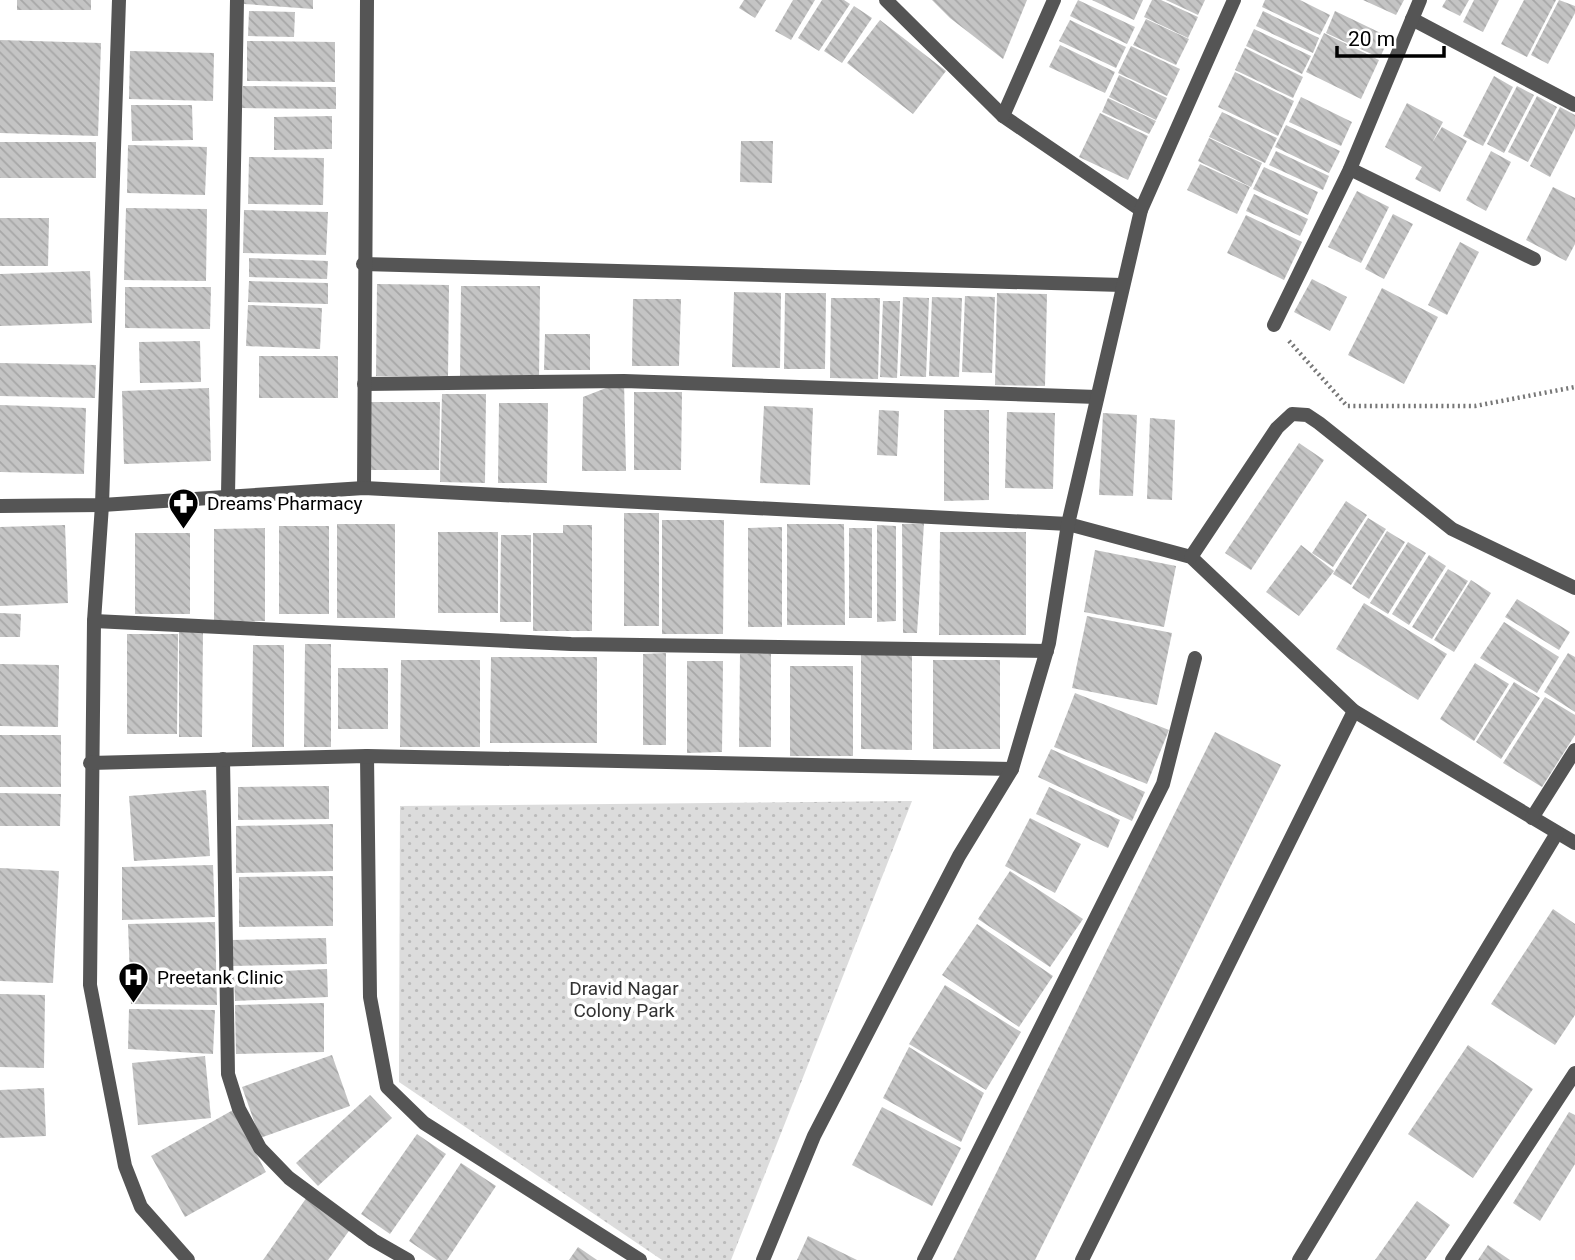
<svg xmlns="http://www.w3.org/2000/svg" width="1575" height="1260" viewBox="0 0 1575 1260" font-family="Roboto,sans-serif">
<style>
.grass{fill:url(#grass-dots)}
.building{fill:url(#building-back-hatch)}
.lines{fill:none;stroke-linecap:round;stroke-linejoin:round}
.path{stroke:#777;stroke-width:4.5;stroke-dasharray:2 3.5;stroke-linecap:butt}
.service{stroke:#555;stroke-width:14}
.minor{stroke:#555;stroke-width:14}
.labels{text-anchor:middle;stroke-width:7;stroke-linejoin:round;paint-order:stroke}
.poi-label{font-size:19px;fill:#000;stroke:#fff;text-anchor:start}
.park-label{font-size:19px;fill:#333;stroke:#fff}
</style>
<defs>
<pattern id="grass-dots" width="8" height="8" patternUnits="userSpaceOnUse" patternTransform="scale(1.75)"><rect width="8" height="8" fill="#dcdcdc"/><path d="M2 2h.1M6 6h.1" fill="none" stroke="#bbb" stroke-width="1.8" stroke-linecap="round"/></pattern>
<pattern id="building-back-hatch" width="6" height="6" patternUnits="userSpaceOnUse" patternTransform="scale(1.75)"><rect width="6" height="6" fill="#c4c4c4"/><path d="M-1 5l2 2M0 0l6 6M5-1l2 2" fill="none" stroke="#a7a7a7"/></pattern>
</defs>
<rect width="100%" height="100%" fill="#fff"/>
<path class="grass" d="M912 801 731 1260H662L399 1082 400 806Z"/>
<g class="building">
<rect x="17" y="0" width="74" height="10"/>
<path d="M244 0H313V9L244 4Z"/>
<path d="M744 0H766L755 18 739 8Z"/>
<path d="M793 0H815L791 40 775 31Z"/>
<path d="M822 0H844L850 4 819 51 798 38Z"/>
<path d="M932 0H1027L1003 59 950 18Z"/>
<path d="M1078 0 1135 27 1127 44 1070 16Z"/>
<path d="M1092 0H1143L1134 20Z"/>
<path d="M1152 0H1161L1198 17 1188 38 1144 17Z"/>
<path d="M1166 0H1205L1198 15Z"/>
<path d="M1265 0H1300L1330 15 1320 35 1262 7Z"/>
<path d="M1363 0H1404L1396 15Z"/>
<path d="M1446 0H1469L1460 16 1442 7Z"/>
<path d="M1474 0H1499L1483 32 1463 22Z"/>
<path d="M1524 0H1556L1527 57 1501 44Z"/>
<path d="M1559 0 1575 6V13L1548 64 1531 55Z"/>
<path d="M854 6 872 18 842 63 824 51Z"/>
<path d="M249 11 295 12 294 37 248 36Z"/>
<path d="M1263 11 1319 38 1313 53 1256 26Z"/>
<path d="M1335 11 1389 37 1380 58 1326 33Z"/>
<path d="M1146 19 1189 39 1176 65 1133 45Z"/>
<path d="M880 20 946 71 913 114 847 63Z"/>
<path d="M1070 20 1126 47 1116 68 1059 41Z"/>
<path d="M1254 29 1311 56 1302 74 1246 46Z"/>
<path d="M1324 33 1379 60 1361 99 1306 72Z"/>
<path d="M0 40 101 43 98 136 0 133Z"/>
<path d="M247 41 335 42V82L247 81Z"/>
<path d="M1060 45 1115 72 1105 93 1049 67Z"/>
<path d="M1131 46 1180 69 1167 96 1118 73Z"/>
<path d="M1245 48 1303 77 1293 98 1235 70Z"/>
<path d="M130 51 214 53 213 101 129 99Z"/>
<path d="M1235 72 1294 101 1278 136 1218 107Z"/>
<path d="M1119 75 1167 98 1156 120 1109 97Z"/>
<path d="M1494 76 1513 87 1483 146 1463 136Z"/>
<path d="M243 86 336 87V109L242 108Z"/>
<path d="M1517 86 1534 95 1504 153 1487 144Z"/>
<path d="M1537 96 1557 107 1528 162 1508 152Z"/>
<path d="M1301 97 1352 122 1341 146 1289 122Z"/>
<path d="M1108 98 1156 121 1149 134 1102 112Z"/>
<path d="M1407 103 1443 122 1432 143 1442 127 1467 141 1440 192 1415 179 1422 167 1385 147Z"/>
<path d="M131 105H192L193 140 132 141Z"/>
<path d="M1560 107 1575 115V128L1550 177 1530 166Z"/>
<path d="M1222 112 1277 138 1265 163 1209 137Z"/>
<path d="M1100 113 1148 136 1128 180 1079 157Z"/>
<path d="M332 116V149L274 150V117Z"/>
<path d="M1286 125 1340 151 1329 173 1275 147Z"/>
<path d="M1209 138 1262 163 1251 187 1198 161Z"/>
<path d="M741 141H773L772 183 740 182Z"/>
<rect x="0" y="142" width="96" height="36"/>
<path d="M128 145 207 147 205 195 127 193Z"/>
<path d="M1276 151 1329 176 1323 190 1269 165Z"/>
<path d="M1491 151 1511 162 1486 211 1466 200Z"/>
<path d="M249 157 324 158 323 205 248 204Z"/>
<path d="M1200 164 1250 187 1237 214 1187 190Z"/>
<path d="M1264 167 1318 192 1308 215 1253 189Z"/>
<path d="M1553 187 1575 198V244L1566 261 1526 240Z"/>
<path d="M1357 191 1389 207 1361 263 1328 247Z"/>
<path d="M1254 194 1308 219 1300 236 1246 211Z"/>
<path d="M126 208 207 209 206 281 124 280Z"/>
<path d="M244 210 328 212 326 255 243 253Z"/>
<path d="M1393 214 1413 224 1384 279 1365 269Z"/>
<path d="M1246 215 1302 242 1284 280 1227 253Z"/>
<path d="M0 218H49L48 266H0Z"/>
<path d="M1460 242 1479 252 1447 315 1428 305Z"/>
<path d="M249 258 328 261 327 279 249 277Z"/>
<path d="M90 271 92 323 0 326V274Z"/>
<path d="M1312 279 1347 297 1330 331 1294 312Z"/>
<path d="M249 281 328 283V304L248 302Z"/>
<path d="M377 284 449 285 448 376H376Z"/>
<path d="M461 286H540L539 377 460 376Z"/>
<path d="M125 287H211L210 329 125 328Z"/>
<path d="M1382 288 1438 317 1404 384 1348 355Z"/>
<path d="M734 292 781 293 780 368 732 367Z"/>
<path d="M785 293H826L825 369H784Z"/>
<path d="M997 293 1047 294 1045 386 995 385Z"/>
<path d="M965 296 995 297 992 373 962 372Z"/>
<path d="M903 297 929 298 926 377 900 376Z"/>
<path d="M932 297 962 298 959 377 929 376Z"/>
<path d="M831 298H880L878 379 830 378Z"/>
<path d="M633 299H681L679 366H632Z"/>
<path d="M883 301H900L897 378 880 377Z"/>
<path d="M248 305 322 308 320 349 246 346Z"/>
<path d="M545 334H590V370H544Z"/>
<path d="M200 341 201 382 140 383 139 342Z"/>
<rect x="259" y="356" width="79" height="42"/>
<path d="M0 363 96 365 95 398 0 396Z"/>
<path d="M624 381 626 471H582L583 397Z"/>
<path d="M209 388 211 461 124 464 122 391Z"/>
<path d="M634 392H682L681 470H634Z"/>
<path d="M442 394H486L485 483 440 482Z"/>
<path d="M371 402H440L439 470H371Z"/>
<path d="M499 403H548L547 483H498Z"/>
<path d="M0 405 86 408 84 474 0 472Z"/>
<path d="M764 406 813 408 810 485 760 483Z"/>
<path d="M879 410 899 411 897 456 877 455Z"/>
<path d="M944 410H989V500L944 501Z"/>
<path d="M1007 412 1055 413 1053 489 1005 488Z"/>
<path d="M1103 413 1137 415 1133 496 1099 495Z"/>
<path d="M1150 418 1175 420 1172 500 1147 499Z"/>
<path d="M1299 443 1324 460 1251 570 1225 553Z"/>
<path d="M1346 501 1367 515 1333 567 1312 553Z"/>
<rect x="624" y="513" width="35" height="113"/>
<path d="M1368 518 1386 529 1351 585 1333 574Z"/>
<path d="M662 520H724L723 634H662Z"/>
<path d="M924 523 917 633H903L902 524Z"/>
<rect x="337" y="524" width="58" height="94"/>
<path d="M787 524H844L845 625H787Z"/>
<path d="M65 525 68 603 0 606V527Z"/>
<path d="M563 525H592V631H533V533H563Z"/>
<path d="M877 525 896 526V621L877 622Z"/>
<rect x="279" y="526" width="50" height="88"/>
<path d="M782 527V627H748V528Z"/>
<path d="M265 528V621H214V529Z"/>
<rect x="849" y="528" width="23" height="90"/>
<path d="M1387 531 1405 542 1369 599 1352 588Z"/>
<rect x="438" y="532" width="60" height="81"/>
<path d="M940 532H1026V635H939Z"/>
<rect x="135" y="533" width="55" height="81"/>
<path d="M501 535H531V622H500Z"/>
<path d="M1408 542 1426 553 1388 614 1370 603Z"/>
<path d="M1301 545 1334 571 1299 616 1266 592Z"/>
<path d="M1095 550 1176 566 1164 627 1084 612Z"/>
<path d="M1429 555 1446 566 1409 625 1392 614Z"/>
<path d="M1448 569 1468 581 1432 639 1412 627Z"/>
<path d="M1471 580 1491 593 1454 652 1434 640Z"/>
<path d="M1517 599 1570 632 1559 650 1505 617Z"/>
<path d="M1364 603 1447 654 1418 700 1336 649Z"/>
<path d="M0 613 21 614 20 637H0Z"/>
<path d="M1087 616 1172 633 1157 705 1072 688Z"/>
<path d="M1504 622 1559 657 1537 693 1480 658Z"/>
<path d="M179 631H203L202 737H179Z"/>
<path d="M127 634H178L177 734H127Z"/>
<path d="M305 644H331V747H304Z"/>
<path d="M253 645H284V747H252Z"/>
<path d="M861 652 912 653V750L861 749Z"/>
<path d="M666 653V745H643V654Z"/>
<path d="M1568 653 1575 657V712L1544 692Z"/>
<path d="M740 654H771V747H739Z"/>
<path d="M491 657H597V743H490Z"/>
<path d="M401 660H480V747H400Z"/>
<rect x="933" y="660" width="67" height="89"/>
<path d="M687 661H723L722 752 687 753Z"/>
<path d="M1475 663 1509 684 1474 741 1440 719Z"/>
<path d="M0 664 59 665 58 727 0 726Z"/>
<rect x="790" y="666" width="63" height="90"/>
<rect x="338" y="668" width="50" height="61"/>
<path d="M1514 682 1540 698 1501 759 1476 742Z"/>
<path d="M1075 693 1169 730 1147 784 1054 747Z"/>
<path d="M1545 697 1575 715V735L1542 787 1503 763Z"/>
<path d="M1215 732 1281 765 1035 1260H953Z"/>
<rect x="0" y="735" width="61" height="52"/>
<path d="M1051 749 1145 792 1132 821 1038 777Z"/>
<path d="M329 786V819L238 820V787Z"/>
<path d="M1049 787 1120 820 1108 848 1036 814Z"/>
<path d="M206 790 210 856 134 861 129 796Z"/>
<path d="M0 793 61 794 60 826H0Z"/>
<path d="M1030 818 1081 844 1055 893 1005 866Z"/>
<path d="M333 824V871L236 873V826Z"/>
<path d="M213 865 215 917 122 920V867Z"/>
<path d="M0 868 59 871 53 983 0 981Z"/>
<path d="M1010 871 1083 919 1050 967 978 919Z"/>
<path d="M333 876V926L239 927V877Z"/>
<path d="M1553 909 1575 924V1015L1555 1045 1491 1004Z"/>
<path d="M215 922 217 1005 131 1004 128 924Z"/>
<path d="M977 924 1053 976 1019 1027 942 975Z"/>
<path d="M326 938 327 964 232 966V940Z"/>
<path d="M327 969 328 997 235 1001 234 973Z"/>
<path d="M945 985 1021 1032 986 1090 909 1044Z"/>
<path d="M0 994 45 995 44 1068 0 1067Z"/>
<path d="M324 1003V1052L236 1054 235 1005Z"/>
<path d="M129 1009 215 1010 213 1054 128 1049Z"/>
<path d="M1468 1045 1533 1089 1473 1178 1408 1134Z"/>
<path d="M909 1047 984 1093 961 1142 883 1098Z"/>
<path d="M332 1055 350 1106 260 1138 242 1087Z"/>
<path d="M205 1056 211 1118 138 1125 132 1063Z"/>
<path d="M44 1088 46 1136 0 1138V1090Z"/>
<path d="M370 1095 392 1118 318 1186 296 1163Z"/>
<path d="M882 1107 961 1148 932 1206 852 1165Z"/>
<path d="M233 1110 266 1172 185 1217 151 1156Z"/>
<path d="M1569 1112 1575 1115V1164L1540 1221 1513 1203Z"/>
<path d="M417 1134 446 1154 390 1234 361 1214Z"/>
<path d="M461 1163 496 1186 447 1260H437L409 1241Z"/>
<path d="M307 1197 351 1228 328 1260H263Z"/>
<path d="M1417 1201 1450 1225 1425 1260H1375Z"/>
<path d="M808 1236 857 1260H797Z"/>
<path d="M1488 1245 1510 1260H1478Z"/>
<path d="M578 1247 597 1260H569Z"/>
</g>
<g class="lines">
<path class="path" d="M1289 341 1347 406H1475L1575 387"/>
<g class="service">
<path d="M364 384 624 381 1097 397"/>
<path d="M228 495 237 0"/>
<path d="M94 621 571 644 1047 651"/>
</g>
<g class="minor">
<path d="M119 0 102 505 94 621 90 985 125 1166 141 1207 188 1260"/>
<path d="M886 0 1003 116 1141 210"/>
<path d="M1412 19 1575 105"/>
<path d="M1003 116 1054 0"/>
<path d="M1350 169 1534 259"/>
<path d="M363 264 1122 285"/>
<path d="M1274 325 1350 169 1420 0"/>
<path d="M364 488 367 0"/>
<path d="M0 506 102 505 364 488 1068 524 1191 557 1354 711 1575 843"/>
<path d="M1191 557 1277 428 1292 414 1307 415 1319 423 1452 529 1575 588"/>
<path d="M367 756 370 997 387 1087 424 1123 640 1260"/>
<path d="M223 759 228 1074 239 1109 260 1148 289 1178 373 1240 408 1260"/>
<path d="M90 763 367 756 1012 769"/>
<path d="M1532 818 1575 750"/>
<path d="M763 1260 814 1136 959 856 1012 769 1049 643 1068 524 1141 210 1234 0"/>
<path d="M924 1260 1163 784 1195 658"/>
<path d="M1082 1260 1354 711"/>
<path d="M1299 1260 1557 833"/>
<path d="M1452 1260 1575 1073"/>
</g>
</g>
<defs>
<symbol id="pharmacy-pin" viewBox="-11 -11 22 30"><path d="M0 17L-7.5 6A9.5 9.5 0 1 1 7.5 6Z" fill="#000" stroke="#fff"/><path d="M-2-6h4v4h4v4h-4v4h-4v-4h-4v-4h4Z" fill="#fff"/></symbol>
<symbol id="hospital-pin" viewBox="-11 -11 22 30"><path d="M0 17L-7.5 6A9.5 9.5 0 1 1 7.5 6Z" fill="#000" stroke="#fff"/><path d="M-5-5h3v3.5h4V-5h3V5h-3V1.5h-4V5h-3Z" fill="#fff"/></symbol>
</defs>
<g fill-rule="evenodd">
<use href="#pharmacy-pin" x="166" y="486" width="35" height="47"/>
<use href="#hospital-pin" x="116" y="960" width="35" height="47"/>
</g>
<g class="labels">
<g class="poi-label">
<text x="207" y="510">Dreams Pharmacy</text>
<text x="157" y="984">Preetank Clinic</text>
</g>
<g class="park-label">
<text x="624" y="995">Dravid Nagar<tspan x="624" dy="22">Colony Park</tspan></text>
</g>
</g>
<path d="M1337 46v10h107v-10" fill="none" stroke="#000000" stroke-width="3.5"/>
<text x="1348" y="46" font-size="21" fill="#000000" stroke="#ffffff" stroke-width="5" paint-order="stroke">20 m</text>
</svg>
